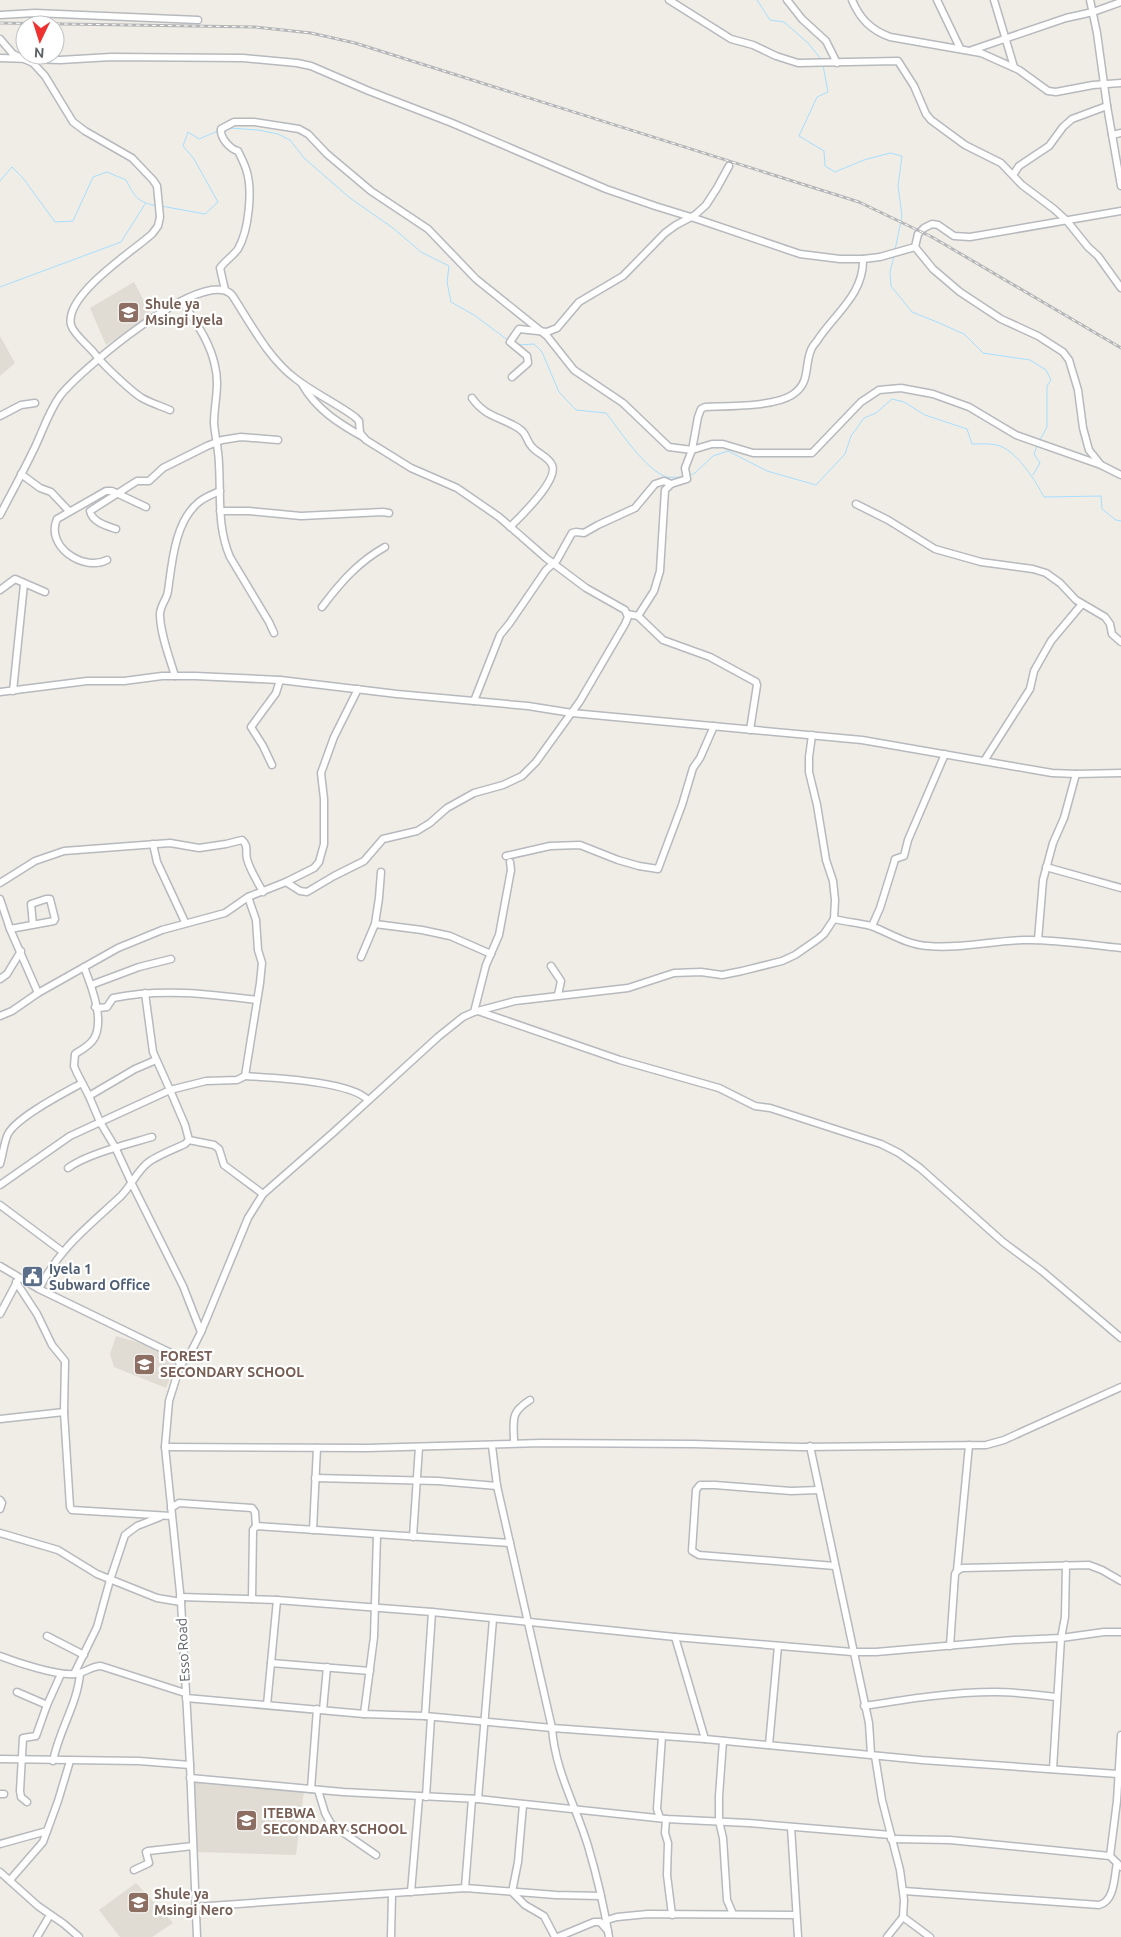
<svg xmlns="http://www.w3.org/2000/svg" width="1121" height="1937" viewBox="0 0 1121 1937" font-family="Ubuntu,sans-serif">
<style>
.education{fill:#e0dcd4}
.lines{fill:none;stroke-linecap:round;stroke-linejoin:round}
.stream{stroke:#a7deff;stroke-width:1}
.minor-casing{stroke:#b6b9bd;stroke-width:9}
.minor{stroke:#fff;stroke-width:6}
.rail-casing{stroke:#b5b6b7;stroke-width:3}
.rail{stroke:#fff;stroke-width:1;stroke-dasharray:4;stroke-linecap:butt}
.labels{text-anchor:middle;stroke-width:4.5;stroke-linejoin:round;paint-order:stroke}
.education-label{font-size:14px;font-weight:bold;fill:#785e54;stroke:#fff;text-anchor:start}
.service-label{font-size:14px;font-weight:bold;fill:#4e5e75;stroke:#fff;text-anchor:start}
.street-label{font-size:14px;fill:#5d6267;stroke:#fff}
</style>
<rect width="100%" height="100%" fill="#f0ede6"/>
<g class="education">
<path d="M134 282 152 316 106 345 90 308Z"/>
<path d="M0 336 15 363 0 376Z"/>
<path d="M116 1336 144 1344 177 1360 166 1388 114 1367 110 1354Z"/>
<path d="M193 1781 304 1791 296 1855 196 1852Z"/>
<path d="M136 1883 173 1923 152 1937H120L99 1910Z"/>
</g>
<g class="lines">
<g class="stream">
<path d="M757 0 770 20 784 22 808 43 821 59"/>
<path d="M823 65 828 92 817 97 799 136 824 151 825 166 835 172 864 160 890 153 902 156 898 186 902 216 895 250"/>
<path d="M229 128 258 130 278 134 290 140 304 158 350 198 393 228 421 252 449 266 447 282 451 302 474 315 509 341"/>
<path d="M0 181 12 167 23 178 55 222 73 221 93 177 107 172 126 180C135 197 137 202 157 206"/>
<path d="M161 206 205 214 218 202 194 159 183 146 188 132 199 139 218 131"/>
<path d="M894 256 890 272 891 286 912 312 937 322 964 334 983 353 1030 360 1046 370 1051 380 1047 386V427L1040 440"/>
<path d="M0 287 121 242 145 204"/>
<path d="M517 345 534 344 542 352 559 392 576 410 606 413C621 432 644 468 666 477 671 478 677 477 682 477"/>
<path d="M1033 475 1040 463 1034 454 1037 446"/>
<path d="M689 476 695 473 713 456 728 451 767 471 816 485 845 454 851 436 864 418 876 413 892 399 904 402 925 415 967 429 972 444C980 444 992 443 1000 446 1018 453 1035 480 1044 497L1101 496 1102 509 1116 520 1121 521"/>
</g>
<defs>
<g id="minor">
<path d="M669 0 731 39 753 45 776 56 798 63 898 61 914 86 926 114 931 120 965 145 1001 163 1022 185 1054 209 1067 221 1088 247 1098 256 1121 288"/>
<path d="M787 0 802 19 826 41 837 63"/>
<path d="M852 0C860 19 871 30 890 37L981 53 1019 70 1048 91 1056 92 1093 85 1121 83"/>
<path d="M937 0 960 48"/>
<path d="M994 0 1014 67"/>
<path d="M1090 0 1097 33 1107 106 1121 186"/>
<path d="M0 15 35 13 198 20"/>
<path d="M0 39 13 54 33 63 45 76 73 122 85 131 132 158 153 180 157 186 160 217 158 226 152 234C132 252 64 295 71 325 74 335 88 345 95 354 102 364 132 392 142 398 151 403 161 406 170 410"/>
<path d="M972 50 1066 18 1093 12 1121 2"/>
<path d="M0 58 60 60 111 57 243 58 297 63 311 66 369 91 452 123 606 189 655 206 694 218 800 254 840 259H863L880 257 915 247 918 234 924 228 932 224 938 225 954 236 970 237 1121 211"/>
<path d="M1112 135 1121 133"/>
<path d="M1013 175 1019 166 1049 146 1063 127 1072 119 1107 106"/>
<path d="M915 247 933 269 960 292 1001 319 1038 336 1063 352 1069 360 1078 390 1083 428 1089 450 1101 465 1121 475"/>
<path d="M225 290 220 268C225 261 233 256 238 249 249 230 253 189 246 169 244 163 241 157 238 151 230 149 220 138 221 129L234 122H254L299 129 308 134 327 154 371 191 428 229 476 279 547 336 574 370 623 403 669 447 692 450 712 444H723L753 453H812L861 402 879 390 901 388 933 394 969 407 1016 435 1101 465"/>
<path d="M182 301C195 322 210 341 215 366 220 386 214 404 214 423 215 437 219 451 219 465 221 497 217 527 230 557L269 622 274 633"/>
<path d="M512 377 528 363 527 356 510 342 519 329 547 332 557 328 579 302 623 276 665 233 676 225 695 215 706 205 717 188 729 166"/>
<path d="M302 384C316 409 338 423 363 437"/>
<path d="M472 398C484 415 496 416 513 425 529 433 524 438 532 447 538 454 548 456 552 465 559 480 520 517 510 527"/>
<path d="M0 416 21 405 35 403"/>
<path d="M21 474 40 488 51 492 69 511"/>
<path d="M856 504 888 520 935 549 981 562 1033 569 1046 573 1060 583 1076 600 1105 617 1110 624 1112 634 1121 642"/>
<path d="M220 511H249L301 516 383 512 389 513"/>
<path d="M0 515C12 492 24 470 35 447 43 430 49 411 60 396 79 371 204 265 232 295 251 324 268 358 296 379 314 393 336 403 355 417L359 421 360 433 366 440 411 468 457 488 499 517 546 558 586 588 625 610 628 617 625 624 580 701 536 762 522 776 503 785 474 793 447 808 430 823 417 831 383 839 364 861 334 876 307 892 300 891 286 882"/>
<path d="M116 529C107 526 92 522 90 511L137 481H149L163 468 207 446 222 440 241 437 278 440"/>
<path d="M107 560C83 572 45 546 57 519L106 491H112L146 507"/>
<path d="M0 590 15 579 45 592"/>
<path d="M322 607C340 583 358 562 385 547"/>
<path d="M627 614 638 616 663 640 710 657 756 682 757 685 750 730"/>
<path d="M638 616 654 591 660 571 665 490 671 484 687 479 685 468 692 450 698 417 701 409 705 407C728 406 773 407 792 395 811 383 804 366 811 350 812 346 817 342 819 338 837 312 864 293 863 259"/>
<path d="M175 676C169 656 161 636 160 616 159 606 167 600 168 591 172 562 175 521 199 502 205 497 213 494 220 491"/>
<path d="M13 691 24 584"/>
<path d="M0 692 87 681H124L162 676H195L280 680 397 694 528 706 572 713 862 740 1052 773 1076 774 1121 773"/>
<path d="M474 701 500 635 509 624 546 570 557 560 572 533 576 532 584 533 598 525 635 508 655 484 664 481 671 484"/>
<path d="M984 761 1030 689 1034 671 1051 641 1082 604"/>
<path d="M272 765 263 746 251 727 276 693 280 680"/>
<path d="M153 844 157 862 185 922"/>
<path d="M506 856 550 846 580 845 618 860 639 866 658 869 682 805 693 768 700 758 714 726"/>
<path d="M1046 867 1121 888"/>
<path d="M0 883 35 861 64 851 170 843 199 848 226 844 242 840C249 846 245 851 247 859 250 870 257 881 263 892"/>
<path d="M0 899 10 929 38 993"/>
<path d="M834 919C846 922 860 923 871 926 890 933 907 945 928 946 960 949 991 941 1023 940 1055 939 1089 945 1121 948"/>
<path d="M375 924 422 930 450 936 491 954"/>
<path d="M872 926 880 908 894 863 895 859 904 856 908 840 945 754"/>
<path d="M10 929 54 921 55 919 50 899H46L31 904 33 925"/>
<path d="M1038 940 1043 880 1053 843 1064 818 1076 774"/>
<path d="M361 957 375 924 379 898 381 872"/>
<path d="M551 966 561 981 558 995"/>
<path d="M84 967C91 985 106 1022 93 1040 89 1046 81 1050 75 1054L74 1066 77 1073 89 1096 100 1122 115 1147 133 1186 183 1286 201 1332"/>
<path d="M0 979 7 974 21 951"/>
<path d="M91 985 139 967 171 959"/>
<path d="M145 993 153 1052 170 1090 206 1081 237 1080 245 1076 260 983 262 963 258 950 256 920 248 897"/>
<path d="M95 1007 99 1008 107 1007 113 998C161 988 209 994 257 1000"/>
<path d="M478 1011 620 1060 719 1088 755 1106 770 1108 881 1144 899 1153 920 1168 1003 1242 1042 1271 1121 1338"/>
<path d="M474 1012 486 965 499 935 511 870 510 862"/>
<path d="M0 1016 12 1011 38 993 118 948 162 930 225 913 248 897 286 882 314 868 319 862 324 844V799L321 773 334 737 358 689"/>
<path d="M245 1076C273 1078 350 1081 368 1100"/>
<path d="M89 1096 135 1069 156 1060"/>
<path d="M189 1140 214 1145 219 1149 224 1165 263 1194"/>
<path d="M0 1164C3 1154 4 1142 8 1134 17 1117 64 1093 82 1083"/>
<path d="M68 1168C87 1154 128 1144 152 1137"/>
<path d="M0 1185 70 1136 170 1090 185 1125 189 1140 185 1144C174 1149 161 1154 150 1161 137 1170 132 1185 121 1196 88 1227 60 1247 39 1289"/>
<path d="M0 1205 63 1252"/>
<path d="M0 1266 39 1289 173 1354 178 1358 180 1366"/>
<path d="M16 1282 37 1314 52 1345 65 1361 64 1412 70 1507 72 1510 171 1516"/>
<path d="M0 1314 18 1280"/>
<path d="M0 1419 64 1412"/>
<path d="M514 1443C514 1421 509 1413 530 1400"/>
<path d="M492 1446 497 1486 552 1728C555 1771 576 1806 588 1846 597 1876 604 1907 609 1937"/>
<path d="M810 1446 869 1723 871 1754"/>
<path d="M165 1447 367 1448 541 1443 693 1444 802 1447 986 1445 1004 1440 1121 1387"/>
<path d="M315 1478 438 1481 497 1486"/>
<path d="M819 1490 791 1491 715 1485H700L696 1490 692 1551 699 1555 835 1566"/>
<path d="M0 1500 2 1503 0 1509"/>
<path d="M171 1508 179 1503 252 1508 255 1512 256 1526"/>
<path d="M313 1530 317 1448"/>
<path d="M0 1533 58 1550 97 1574 157 1598 181 1602"/>
<path d="M413 1537 419 1447"/>
<path d="M957 1571 969 1445"/>
<path d="M180 1597 277 1600 432 1612 675 1637 852 1652H876L1014 1640 1061 1638 1104 1632H1121"/>
<path d="M252 1599 253 1530 256 1526 510 1543"/>
<path d="M47 1636 84 1655"/>
<path d="M675 1637 705 1739"/>
<path d="M950 1646 955 1574 957 1571 962 1568 1089 1565 1102 1570 1121 1581"/>
<path d="M0 1656C18 1663 58 1676 75 1674 85 1673 91 1666 101 1666L185 1693"/>
<path d="M271 1663 370 1671"/>
<path d="M74 1674 97 1627 110 1580 125 1535 137 1526 160 1517"/>
<path d="M17 1692 47 1705"/>
<path d="M186 1698 364 1714 425 1716 552 1728 705 1739 922 1760 1118 1774"/>
<path d="M267 1705 277 1600"/>
<path d="M864 1706C908 1699 952 1692 995 1692 1016 1692 1037 1695 1057 1697"/>
<path d="M323 1710 327 1667"/>
<path d="M364 1714 374 1637 377 1535"/>
<path d="M425 1716 432 1612"/>
<path d="M723 1741 719 1796V1821L723 1838 727 1900 733 1914"/>
<path d="M769 1745 778 1646"/>
<path d="M875 1756 882 1800 900 1870 904 1900 903 1917 887 1937"/>
<path d="M0 1759 139 1761 190 1765"/>
<path d="M53 1761C59 1730 77 1705 80 1674"/>
<path d="M1053 1769 1061 1638 1065 1617 1066 1565"/>
<path d="M190 1778 343 1792 478 1799 666 1819 748 1823 891 1835"/>
<path d="M311 1789 317 1709"/>
<path d="M318 1790 325 1813 331 1824 376 1855"/>
<path d="M0 1794H4"/>
<path d="M426 1797 431 1717"/>
<path d="M478 1799 493 1619"/>
<path d="M27 1802 21 1797 20 1791 23 1738 36 1736 47 1705 61 1674"/>
<path d="M523 1805 518 1862 512 1892 525 1905 544 1916 555 1937"/>
<path d="M660 1818 657 1809 662 1736"/>
<path d="M666 1819 665 1833 668 1843 667 1875 672 1915"/>
<path d="M791 1827 798 1937"/>
<path d="M891 1839 950 1840 1110 1856 1121 1867"/>
<path d="M0 1844 47 1831"/>
<path d="M1110 1856 1117 1801 1121 1735"/>
<path d="M134 1870 149 1863 146 1852 148 1851 193 1846"/>
<path d="M0 1872 38 1906 64 1924 79 1937"/>
<path d="M10 1880 43 1842 58 1801 70 1761"/>
<path d="M465 1888 472 1799"/>
<path d="M904 1891 1099 1905C1115 1901 1114 1877 1117 1863"/>
<path d="M411 1892 419 1798"/>
<path d="M195 1907 465 1888 556 1895 601 1896"/>
<path d="M903 1917 930 1937"/>
<path d="M607 1920 617 1917 648 1914 796 1915"/>
<path d="M37 1937 50 1915"/>
<path d="M197 1937 190 1765 181 1602 165 1447 169 1401 180 1366 191 1352 201 1332 248 1218 263 1194 335 1131 438 1037 463 1017 474 1012 515 1001 628 988 674 973 701 972 722 975 742 971 782 961 795 955 818 939 824 934 834 919 835 900 833 881 826 860 817 805 809 772V757L812 735"/>
<path d="M391 1937 392 1894"/>
<path d="M558 1937 594 1922H600L608 1931"/>
</g>
</defs>
<use href="#minor" class="minor-casing"/>
<use href="#minor" class="minor"/>
<defs>
<path id="rail" d="M0 23 255 27 311 33 355 43 859 202 932 237 1121 348"/>
</defs>
<use href="#rail" class="rail-casing"/>
<use href="#rail" class="rail"/>
</g>
<defs>
<symbol id="school-square" viewBox="-11 -11 22 22"><rect x="-9" y="-9" width="18" height="18" rx="4" fill="#8d6e63" stroke="#fff"/><path d="M0-5L7-2L0 1L-7-2ZM-4 1L0 2.5L4 1V4Q0 6-4 4Z" fill="#fff"/></symbol>
<symbol id="civic-square" viewBox="-11 -11 22 22"><rect x="-9" y="-9" width="18" height="18" rx="4" fill="#5c6f8a" stroke="#fff"/><path d="M-.6-6.5H3V-4.5H.6V-3L4-1V1h2V6H-6V1h2V-1L-.6-3ZM-1.2 2.5V6h2.4V2.5Z" fill="#fff"/></symbol>
</defs>
<g fill-rule="evenodd">
<use href="#school-square" x="116" y="300" width="25" height="25"/>
<use href="#civic-square" x="20" y="1264" width="25" height="25"/>
<use href="#school-square" x="132" y="1352" width="25" height="25"/>
<use href="#school-square" x="234" y="1808" width="25" height="25"/>
<use href="#school-square" x="126" y="1890" width="25" height="25"/>
</g>
<g class="labels">
<g class="education-label">
<text x="145" y="309">Shule ya<tspan x="145" dy="16">Msingi Iyela</tspan></text>
<text x="160" y="1361">FOREST<tspan x="160" dy="16">SECONDARY SCHOOL</tspan></text>
<text x="263" y="1818">ITEBWA<tspan x="263" dy="16">SECONDARY SCHOOL</tspan></text>
<text x="154" y="1899">Shule ya<tspan x="154" dy="16">Msingi Nero</tspan></text>
</g>
<g class="service-label">
<text x="49" y="1274">Iyela 1<tspan x="49" dy="16">Subward Office</tspan></text>
</g>
<g class="street-label">
<text transform="translate(183 1650) rotate(-93)" y="5">Esso Road</text>
</g>
</g>
<g transform="translate(40 40) rotate(184)"><circle r="24" fill="#ffffff" stroke="#bec0c2"/>
<path d="M0-4L9 19L0 12L-9 19Z" fill="#ed322f"/>
<text y="-8" font-size="14" font-weight="bold" text-anchor="middle" fill="#5d6267">N</text>
</g>
</svg>
